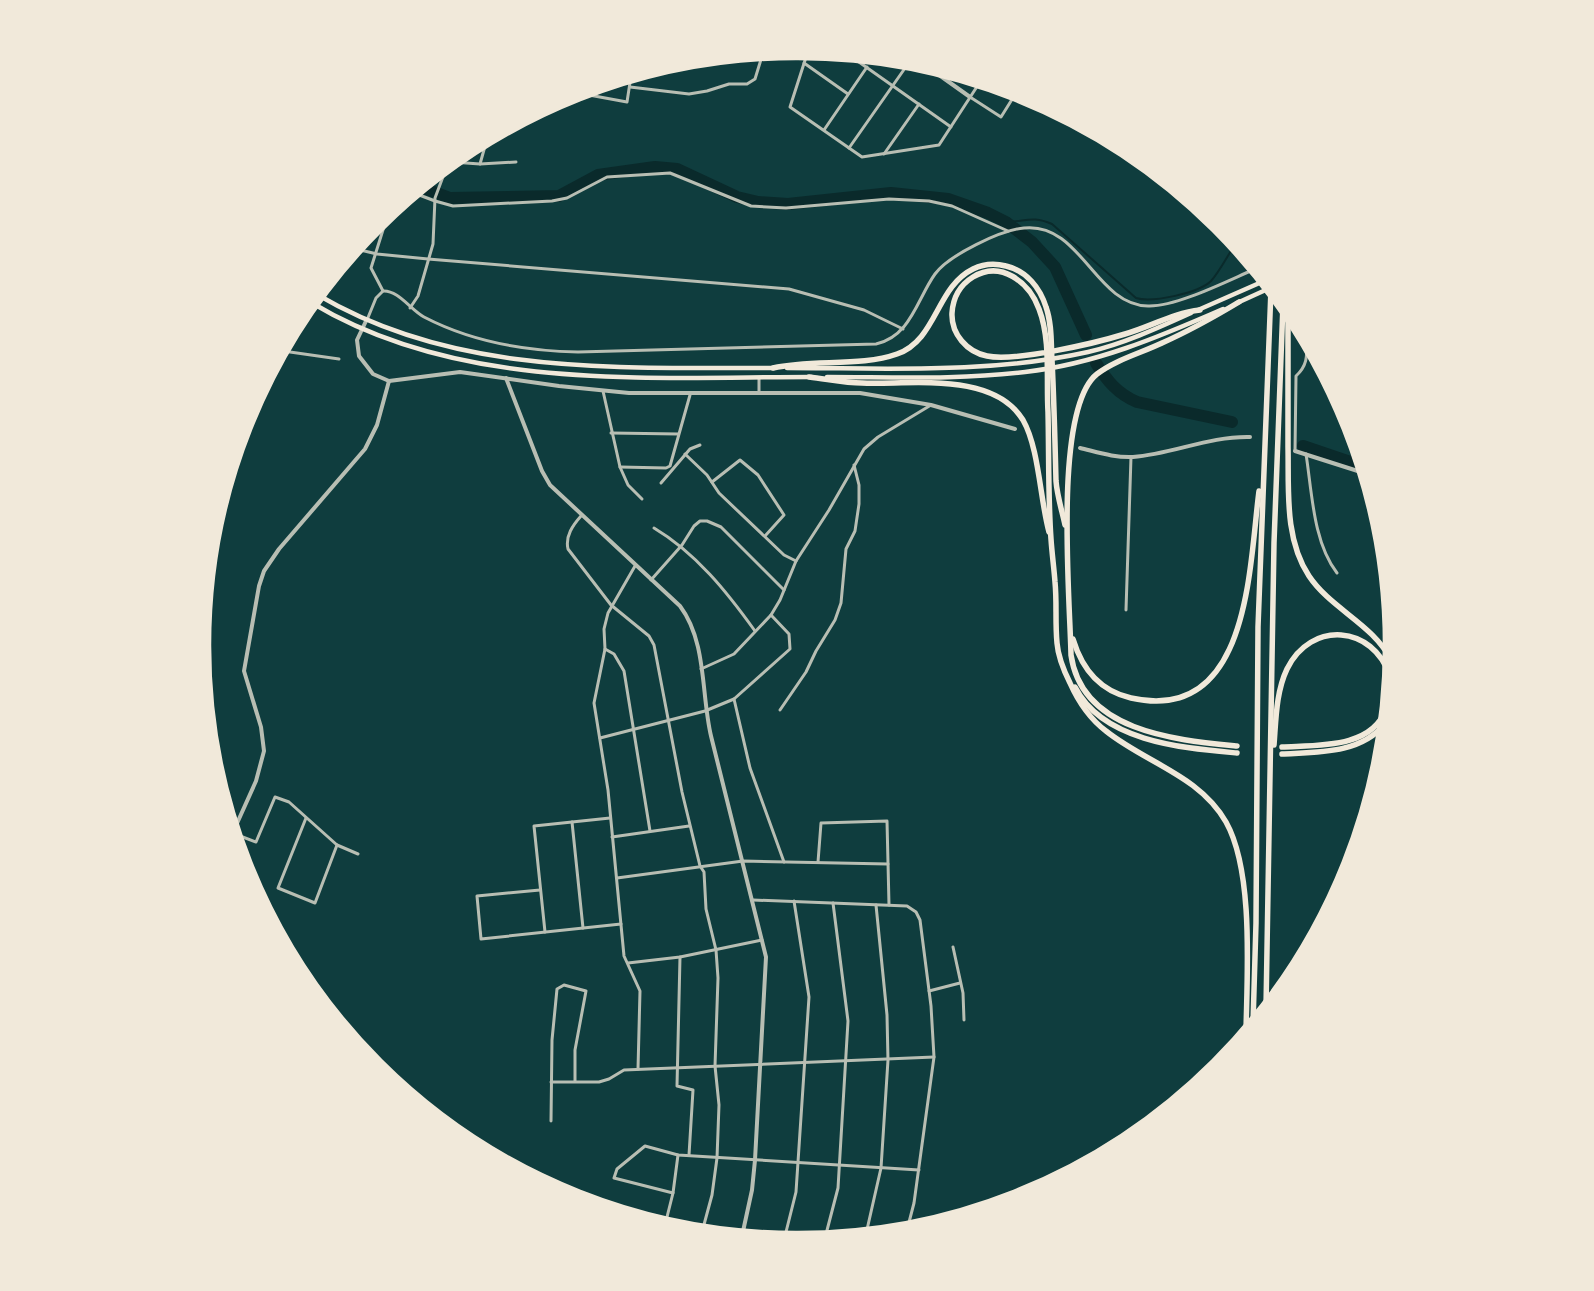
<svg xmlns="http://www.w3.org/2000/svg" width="1594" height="1291" viewBox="0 0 1594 1291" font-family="'PT Sans Narrow',sans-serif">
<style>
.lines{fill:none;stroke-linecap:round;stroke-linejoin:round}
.stream{stroke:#0a2a2b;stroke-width:2}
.river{stroke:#0a2a2b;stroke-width:12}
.minor{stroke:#b8beb3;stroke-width:3}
.tertiary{stroke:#b8beb3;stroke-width:4}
.primary{stroke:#f1e9da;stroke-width:4.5}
.motorway{stroke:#f1e9da;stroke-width:5.5}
.rim{fill:none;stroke:#f1e9da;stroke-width:2.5}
</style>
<rect width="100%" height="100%" fill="#0f3d3e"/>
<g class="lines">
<path class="stream" d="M1006 222C1025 222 1032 215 1052 224L1136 298C1152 303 1199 293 1211 281 1220 271 1227 256 1235 245"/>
<g class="river">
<path d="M421 187 450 198 559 196 598 175 655 167 677 169 737 197 758 202 788 204 891 193 948 199 988 213 1006 222 1032 242 1055 267 1086 335"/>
<path d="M1096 363C1107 381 1118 394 1137 402L1232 422"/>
<path d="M1303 446 1362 466"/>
</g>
<g class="minor">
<path d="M808 51 790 107 862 157 939 145 980 82"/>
<path d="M849 55 951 127"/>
<path d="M804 63 848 94"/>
<path d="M630 87 689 94 707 91 729 84H747L755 79 763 53"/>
<path d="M578 93 627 102 631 76"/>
<path d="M970 97 1001 117 1016 93"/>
<path d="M824 130 867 67"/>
<path d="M849 148 910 61"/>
<path d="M884 154 919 104"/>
<path d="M452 162 480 164 487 139"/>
<path d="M480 164 516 162"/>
<path d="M414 193 435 201 453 206 552 201 567 198 607 177 670 173 751 206 786 208 889 199 929 201 952 206 1008 231"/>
<path d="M356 249 377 254 428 259 789 289 864 310 903 329"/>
<path d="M383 291 371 268 388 214"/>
<path d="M410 308 418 296 433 244 435 198 447 166"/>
<path d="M367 320 376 298 383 291C398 290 411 310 424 317 472 342 524 351 578 352L876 344C911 336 917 299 935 274 949 255 1001 230 1024 228 1081 222 1095 305 1148 306 1176 307 1227 281 1255 269"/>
<path d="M283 351 339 359"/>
<path d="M759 378V393"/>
<path d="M603 391 620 467 628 485 642 499"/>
<path d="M611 433 678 434"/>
<path d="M1295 451 1296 376C1307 366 1307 357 1307 342"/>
<path d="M685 454 707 475 719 493 784 555 796 561"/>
<path d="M1306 454C1312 492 1313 542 1337 573"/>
<path d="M620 467 666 468 670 466 690 395"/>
<path d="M712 482 740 460 758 475 784 515 765 536"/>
<path d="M661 483 690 449 700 445"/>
<path d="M581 516C573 525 565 536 568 549L611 605 649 636 654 645 682 792 700 866 704 872 706 909 716 950 718 978 715 1066 719 1105 717 1158 712 1195 702 1232"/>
<path d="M654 528C696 553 727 592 755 631"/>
<path d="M635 566 608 613 604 629 605 649 594 703 608 790 624 956 640 991 638 1069"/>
<path d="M651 580 682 545 694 526 700 521H707L721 527 784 590"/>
<path d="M1126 610 1131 457"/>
<path d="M605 649 614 654 624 671 650 831"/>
<path d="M701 669 734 654 771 615 780 600 796 561 829 510 864 449 878 437 931 405"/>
<path d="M734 699 750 768 784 862"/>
<path d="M780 710 806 672 816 651 835 620 841 603 846 549 855 531 859 504V485L854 465"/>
<path d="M600 738 705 711 734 699 790 649 789 634 771 615"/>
<path d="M306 818 278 888 315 903 337 845"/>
<path d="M572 822 583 928"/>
<path d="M235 834 256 842 275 797 289 802 337 845 358 854"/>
<path d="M612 837 689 826"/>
<path d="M818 862 821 823 887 821 889 905"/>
<path d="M617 878 743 861 888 864"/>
<path d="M540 890 477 896 481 939 621 924"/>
<path d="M753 900 907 906 916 912 920 920 931 1006 934 1057 914 1203 907 1230"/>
<path d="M545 932 534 826 610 818"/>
<path d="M953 947 963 993 964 1020"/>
<path d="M680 957 677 1086 693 1090 689 1155"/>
<path d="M628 963 680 957 762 940"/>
<path d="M929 991 960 983"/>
<path d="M551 1082H599L609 1079 624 1070 934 1057"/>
<path d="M551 1121 552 1040 557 989 564 985 586 991 575 1050V1081"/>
<path d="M673 1193 614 1178 617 1169 645 1146 678 1155 919 1170"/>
<path d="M636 1216V1214"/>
<path d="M665 1225 673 1193 678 1155"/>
<path d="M866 1234 881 1168 888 1060 887 1015 876 905"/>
<path d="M825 1238 838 1188 848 1021 833 903"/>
<path d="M784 1240 796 1192 809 997 794 901"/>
</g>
<g class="tertiary">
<path d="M925 65 970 97"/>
<path d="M366 321 357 340 359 356 373 374 389 381 460 372 559 386 629 393H860L931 405 1015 429"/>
<path d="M506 378 542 471 550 485 680 606C707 642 701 694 711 736L766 957 755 1160 752 1190 742 1236"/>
<path d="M1080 448C1097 452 1115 458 1133 457 1173 454 1209 436 1250 437"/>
<path d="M1295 451 1364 473"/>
<path d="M234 830 256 781 264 751 261 727 244 671 259 586 264 571 279 549 365 449 377 425 389 381"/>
</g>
<g class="primary">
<path d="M318 295C457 377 620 367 774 368"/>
<path d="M312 303C460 392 646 377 812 377"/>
<path d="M1237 303 1270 288"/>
<path d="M1198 310 1264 281"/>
<path d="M787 368C887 368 989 374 1088 352 1123 344 1158 328 1191 313"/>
<path d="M827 377C893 377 960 380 1025 372 1095 364 1159 337 1223 309"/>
</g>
<g class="motorway">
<path d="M1200 310C1173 313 1150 327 1125 334 1096 343 1015 362 987 356 967 352 951 334 952 313 953 298 960 285 973 277 1001 260 1029 282 1039 309 1051 340 1046 379 1048 412 1049 454 1048 498 1051 539 1052 554 1054 568 1055 582 1057 602 1055 622 1057 643 1058 656 1064 671 1070 683 1078 701 1090 719 1106 731 1146 763 1199 775 1226 822 1254 872 1247 974 1246 1032"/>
<path d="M1288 310C1288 355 1288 401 1288 447 1289 489 1284 538 1309 576 1331 609 1373 624 1391 660"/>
<path d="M773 368C812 359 861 367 897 354 937 340 936 287 973 269 983 264 995 263 1006 266 1027 271 1040 288 1046 307 1052 324 1051 343 1052 360 1054 400 1055 440 1056 481 1057 495 1062 511 1065 525"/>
<path d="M809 377C827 379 845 383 862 383 911 385 993 371 1023 420 1039 448 1040 499 1049 532"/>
<path d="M1073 639C1082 669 1100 691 1131 698 1250 725 1249 567 1259 491"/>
<path d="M1075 687C1103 742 1183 748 1237 753"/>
<path d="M1274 745C1276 720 1276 692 1287 669 1311 620 1373 625 1390 676"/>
<path d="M1237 746C1176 740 1082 732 1071 655 1070 598 1053 409 1097 374 1115 360 1141 353 1162 343 1189 331 1214 317 1239 302"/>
<path d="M1282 747C1316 745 1372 749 1386 709"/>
<path d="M1282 754C1318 752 1360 754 1385 724"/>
<path d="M1266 1008 1274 543 1283 304"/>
<path d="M1253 1024 1256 923 1258 627 1271 289"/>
</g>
</g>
<path d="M0 0H1594V1291H0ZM796 59H798A586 586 0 0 1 1384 645V646A586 586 0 0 1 798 1232H796A586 586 0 0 1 210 646V645A586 586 0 0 1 796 59Z" fill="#f1e9da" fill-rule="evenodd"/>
<path class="rim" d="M796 59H798A586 586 0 0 1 1384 645V646A586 586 0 0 1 798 1232H796A586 586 0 0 1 210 646V645A586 586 0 0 1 796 59Z"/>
</svg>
